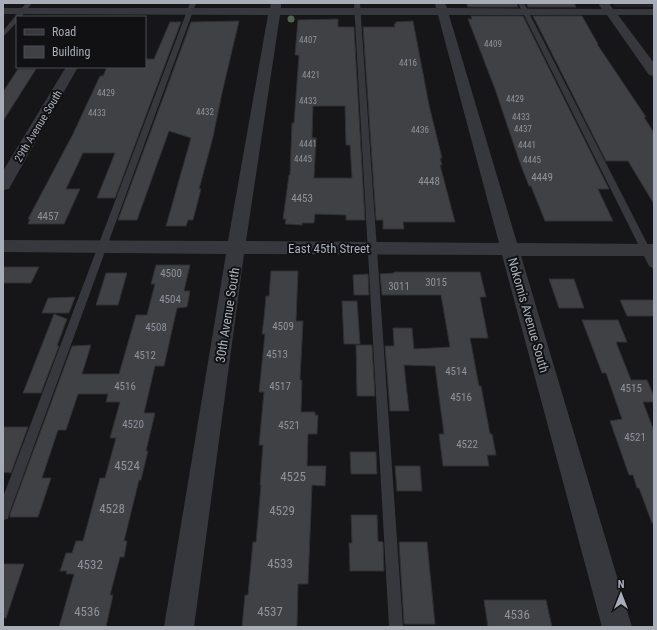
<svg xmlns="http://www.w3.org/2000/svg" width="657" height="630" viewBox="0 0 657 630" font-family="'Roboto Condensed',sans-serif">
<style>
.built{fill:#222225}
.building{fill:#404145;stroke:#303034;fill-rule:evenodd}
.lines{fill:none;stroke-linecap:round;stroke-linejoin:round}
.lane{fill:#37383d;fill-rule:evenodd}
.street{fill:#37383d;fill-rule:evenodd}
.tree{fill:#506452}
.labels{text-anchor:middle;stroke-width:4;stroke-linejoin:round;paint-order:stroke}
.far-number-label{font-size:9px;fill:#8e929b}
.far-street-label{font-size:11px;fill:#a8adb8;stroke:#111113}
.number-label{font-size:11px;fill:#8e929b}
.street-label{font-size:13px;fill:#a8adb8;stroke:#111113}
.near-number-label{font-size:13px;fill:#8e929b}
</style>
<rect width="100%" height="100%" fill="#161618"/>
<path class="built" d="M612 3H654V7H615Z"/>
<g class="building">
<path d="M466 3H517L518 7H468Z"/>
<path d="M526 3H574L576 7H528Z"/>
<path d="M471 16H523L609 189H598L613 221H545L531 186H529L520 163 495 89 468 19H472Z"/>
<path d="M533 16H582L598 44H597L646 117H644L654 133V204L628 161H606Z"/>
<path d="M338 19V27H354L365 220H346V215L315 214 314 223H302V225L285 224 286 219H283L289 175H290L292 123H294L299 55H295L298 20ZM313 106H345L346 145H350L352 178H314L316 138H312Z"/>
<path d="M239 21 222 93 213 137 202 178 199 189H201L193 220H188L186 226H166L191 138 169 131 137 220H118L191 22Z"/>
<path d="M413 21 429 105 442 158H440L442 165H440L455 222H403L404 229H383V220H376L363 27H395L394 24H396V22Z"/>
<path d="M170 22H181L115 198H97L115 153H83L66 189H80L64 224H28L30 219H28L73 134 100 76H103L107 67H145L146 59H154Z"/>
<path d="M18 69H36L3 121V92Z"/>
<path d="M156 265H190L184 291H190L187 307 177 308 164 366H155L144 413H155L146 451H148L141 480H139L124 541H127L124 557H120L110 595H113L106 627H59L74 574H66L67 571H60L66 553H72L76 541H83L100 478H105L116 438H110L120 402H106L108 394H78L66 430H58L42 478H51L38 517H10V514L72 346 91 345 82 374H119L136 315H147L155 284H151Z"/>
<path d="M3 267H39L31 283H3Z"/>
<path d="M271 271H298L296 321H303L300 380H302L301 412H315V415H318L317 434H308L307 466H326L325 486 312 485 308 584H298L297 627H242L245 595H248L253 542H256L261 485H260L263 445H259L264 392H259L265 334H262L264 318 266 296H269Z"/>
<path d="M394 272H480L486 297H480L488 338H470L479 386H481L490 434H492L496 455H487L489 466H443L439 434H444L435 366 404 365 409 411H390L385 346H394L393 328H412L414 349 450 347 441 295H382L380 274 394 273Z"/>
<path d="M106 273H127L118 305H96Z"/>
<path d="M368 274 369 295H354L353 275Z"/>
<path d="M549 279H574L584 308H559Z"/>
<path d="M75 297 69 313H42L48 298Z"/>
<path d="M620 300H654V316H627Z"/>
<path d="M342 301H357L360 344H344Z"/>
<path d="M54 314 67 319 57 346H59L41 393H23Z"/>
<path d="M582 320H618L627 342H616L631 380H647L654 396V402H643L654 431V523H652L639 488H637L633 475H629L610 421 622 419 606 373H602Z"/>
<path d="M356 345H372L375 396H357Z"/>
<path d="M3 427H28L11 473 3 472Z"/>
<path d="M350 452H376L377 474H351Z"/>
<path d="M395 466H420L422 491H397Z"/>
<path d="M351 515H377L378 541 383 542 384 571H350L349 543H352Z"/>
<path d="M399 542H427L435 624H404Z"/>
<path d="M3 564H24L6 618H3Z"/>
<path d="M484 600H546L552 627H488Z"/>
</g>
<g class="lines">
<g class="lane">
<path d="M26 3H32L21 17H17V22L3 37V31Z"/>
<path d="M190 3H196L9 514 8 519 3 520V497Z"/>
<path d="M354 3H360L403 627H389Z"/>
<path d="M518 3H524L654 257V269L649 266Z"/>
</g>
<g class="street">
<path d="M271 3H281V8H436L435 3H445L447 8 602 9 599 5 601 3H609L613 9H654V15H618L654 63V76L649 75 607 15H449L517 243 654 244V256H521L632 627H602L502 255 244 254 194 627H164L226 254 3 252V240L228 241 268 15 3 14V8H270ZM280 15H438L499 243 246 241Z"/>
<path d="M66 67H78L11 185 9 189 3 190V171Z"/>
</g>
</g>
<circle class="tree" cx="291" cy="19" r="3.5"/>
<g class="labels">
<g class="far-number-label">
<text x="308" y="43">4407</text>
<text x="493" y="47">4409</text>
<text x="408" y="66">4416</text>
<text x="311" y="78">4421</text>
<text x="106" y="96">4429</text>
<text x="515" y="102">4429</text>
<text x="308" y="104">4433</text>
<text x="205" y="115">4432</text>
<text x="97" y="116">4433</text>
<text x="521" y="120">4433</text>
<text x="523" y="132">4437</text>
<text x="420" y="133">4436</text>
<text x="308" y="147">4441</text>
<text x="527" y="148">4441</text>
<text x="303" y="162">4445</text>
<text x="532" y="163">4445</text>
</g>
<g class="far-street-label">
<text transform="translate(38 126) rotate(-59)" y="4">29th Avenue South</text>
</g>
<g class="number-label">
<text x="542" y="181">4449</text>
<text x="429" y="185">4448</text>
<text x="302" y="202">4453</text>
<text x="48" y="220">4457</text>
<text x="171" y="277">4500</text>
<text x="436" y="286">3015</text>
<text x="399" y="290">3011</text>
<text x="170" y="303">4504</text>
<text x="283" y="330">4509</text>
<text x="156" y="331">4508</text>
<text x="277" y="358">4513</text>
<text x="145" y="359">4512</text>
<text x="456" y="375">4514</text>
<text x="125" y="390">4516</text>
<text x="280" y="390">4517</text>
<text x="631" y="392">4515</text>
<text x="461" y="401">4516</text>
<text x="133" y="428">4520</text>
<text x="289" y="429">4521</text>
<text x="635" y="441">4521</text>
<text x="467" y="448">4522</text>
</g>
<g class="street-label">
<text x="329" y="253">East 45th Street</text>
<text transform="translate(227 315) rotate(-81)" y="5">30th Avenue South</text>
<text transform="translate(529 315) rotate(74)" y="5">Nokomis Avenue South</text>
</g>
<g class="near-number-label">
<text x="127" y="470">4524</text>
<text x="293" y="481">4525</text>
<text x="112" y="513">4528</text>
<text x="282" y="515">4529</text>
<text x="280" y="568">4533</text>
<text x="90" y="569">4532</text>
<text x="87" y="616">4536</text>
<text x="270" y="616">4537</text>
<text x="517" y="619">4536</text>
</g>
</g>
<rect width="657" height="630" fill="none" stroke="#a8adb8" stroke-width="8"/>
<rect x="16" y="16" width="130" height="52" fill="#111113" stroke="#4d4f55"/>
<rect x="24" y="29" width="20" height="6" fill="#37383d" stroke="#4d4f55"/>
<text x="52" y="36" font-size="12" fill="#a8adb8">Road</text>
<rect x="24" y="46" width="20" height="12" fill="#404145" stroke="#4d4f55"/>
<text x="52" y="56" font-size="12" fill="#a8adb8">Building</text>
<g transform="translate(621 594)" stroke="#111113" stroke-width="3" paint-order="stroke">
<path d="M0-3L7 15L0 10L-7 15Z" fill="#a8adb8"/>
<text y="-6" font-size="11" font-weight="bold" text-anchor="middle" fill="#a8adb8">N</text>
</g>
</svg>
